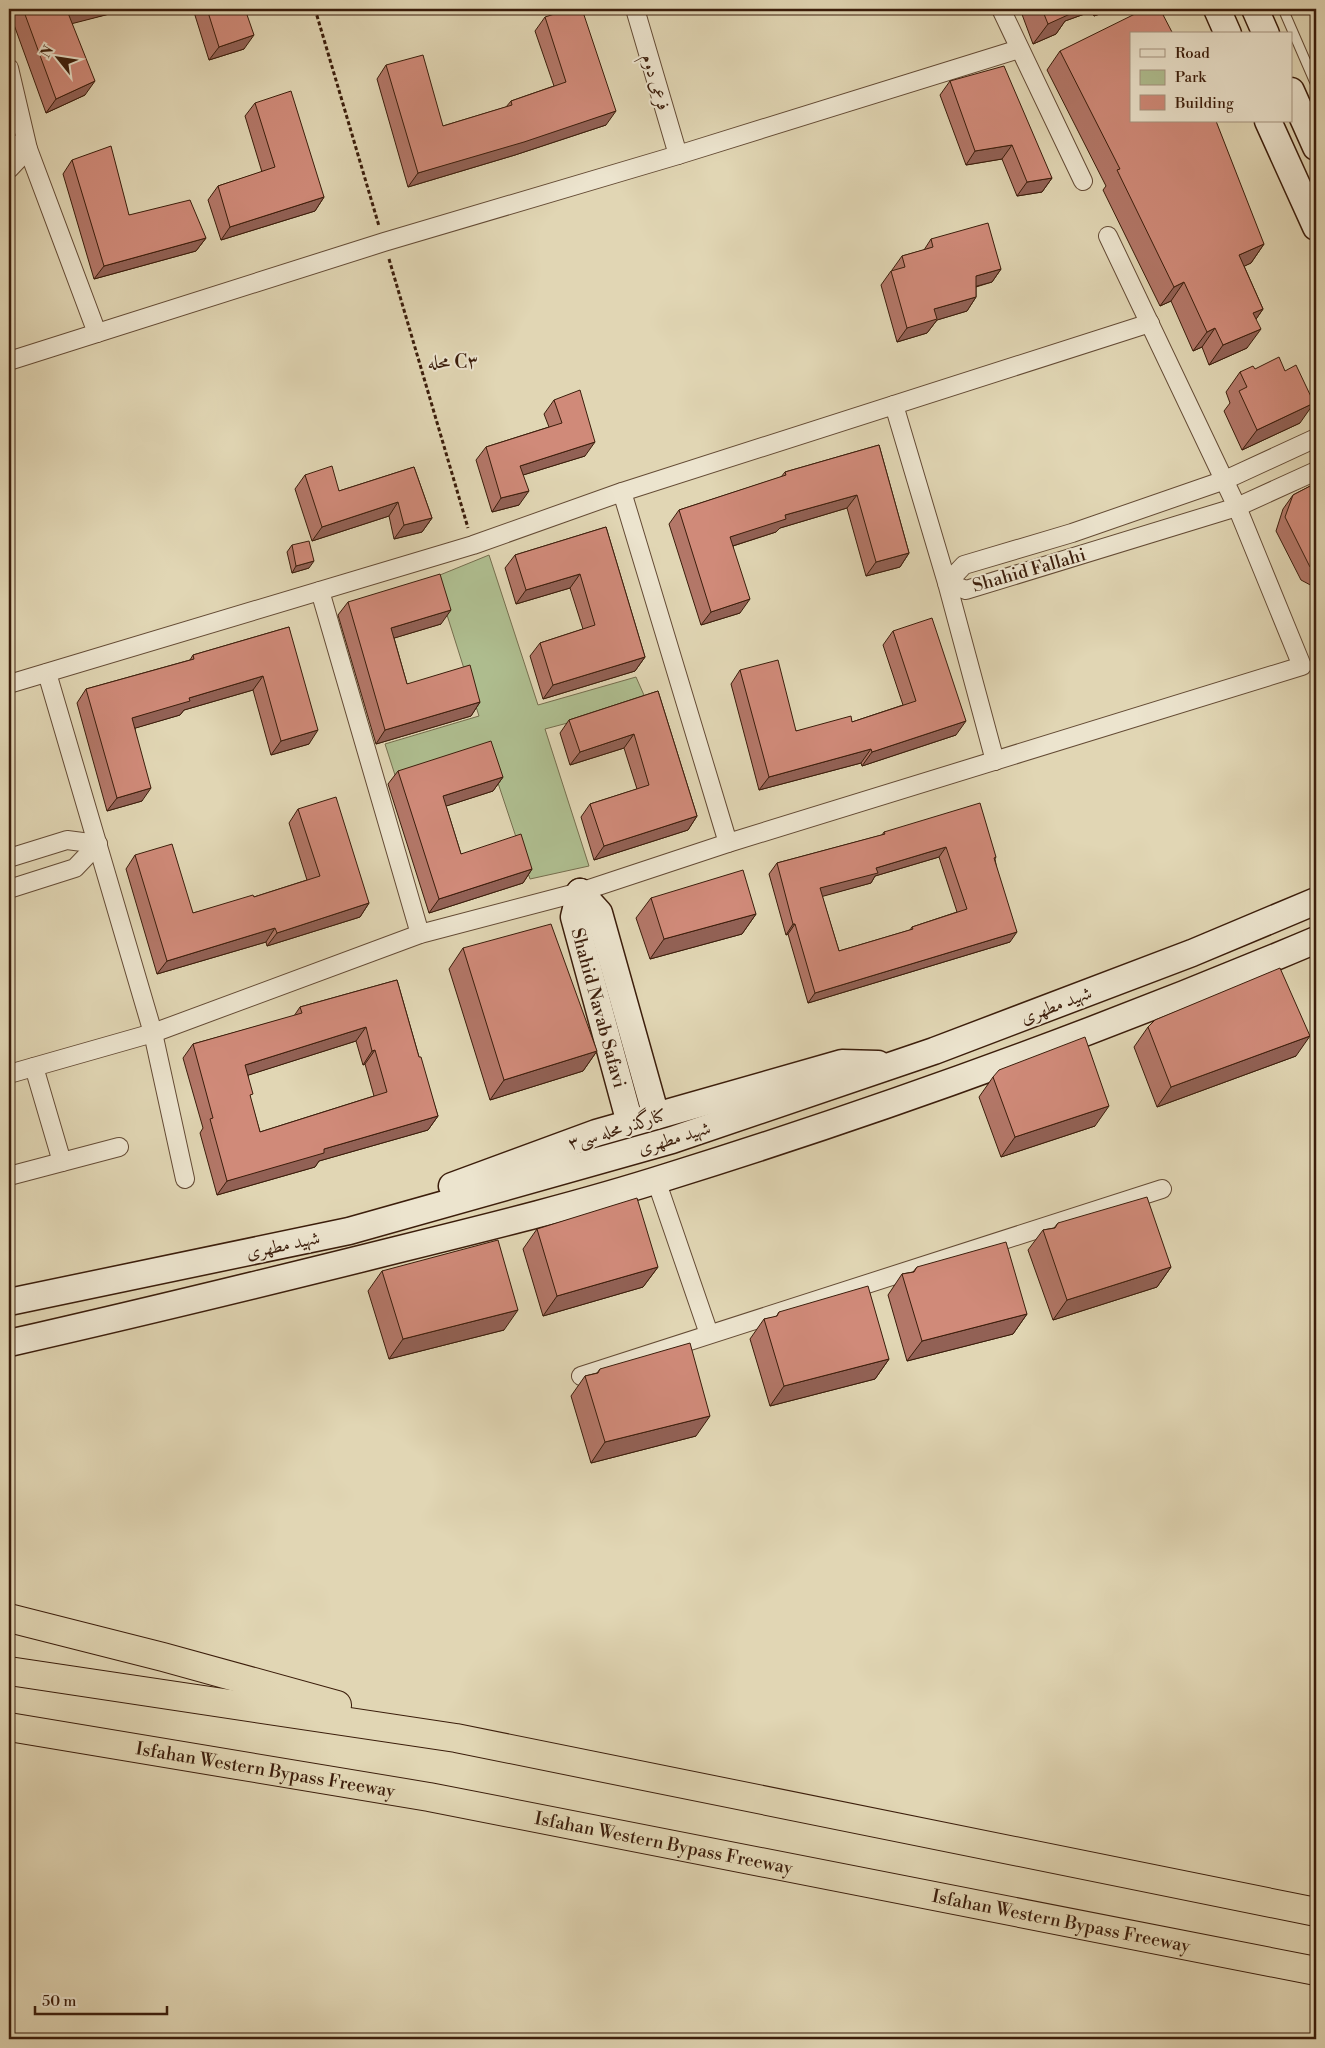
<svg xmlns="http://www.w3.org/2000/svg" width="1325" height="2048" viewBox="0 0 1325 2048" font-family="'Libre Bodoni',Amiri,serif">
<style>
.green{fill:#afbe90;stroke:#756e4e}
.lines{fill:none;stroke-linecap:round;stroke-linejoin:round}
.lane-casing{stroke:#644b35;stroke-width:11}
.street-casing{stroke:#644b35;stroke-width:20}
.secondary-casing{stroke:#3b1d0b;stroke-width:29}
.highway-casing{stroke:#3b1d0b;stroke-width:30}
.path{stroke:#3b1d0b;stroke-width:3;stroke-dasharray:4 2.5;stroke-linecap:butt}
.lane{stroke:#ece4ce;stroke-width:9}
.street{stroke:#ece4ce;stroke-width:18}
.secondary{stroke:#ece4ce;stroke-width:26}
.highway{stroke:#e1d6b4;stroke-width:28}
.wall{fill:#b37768;stroke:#3b1d0b;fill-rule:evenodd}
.shaded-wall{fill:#926155;stroke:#3b1d0b}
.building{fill:#d08a79;stroke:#3b1d0b;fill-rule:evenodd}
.labels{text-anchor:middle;stroke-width:4;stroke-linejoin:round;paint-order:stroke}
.street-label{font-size:18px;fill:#3b1d0b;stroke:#ece4ce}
.neighbourhood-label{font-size:19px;fill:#3b1d0b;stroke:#ece4ce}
</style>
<rect width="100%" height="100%" fill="#e1d6b4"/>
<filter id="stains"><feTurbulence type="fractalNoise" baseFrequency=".004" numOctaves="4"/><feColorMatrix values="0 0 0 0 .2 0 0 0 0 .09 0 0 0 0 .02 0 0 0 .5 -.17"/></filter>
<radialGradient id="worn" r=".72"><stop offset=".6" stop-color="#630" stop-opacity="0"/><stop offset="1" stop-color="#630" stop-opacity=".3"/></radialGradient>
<path class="green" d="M489 555 538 705 636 677 647 702 545 729 589 866 530 879 486 747 395 775 385 744 479 716 435 577Z"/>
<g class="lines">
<defs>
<path id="lane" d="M1283 9 1316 85"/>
<g id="street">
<path d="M635 9 678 155"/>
<path d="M1001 9 1083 181"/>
<path d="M9 68 28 149 97 333"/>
<path d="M9 143 28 149 9 169"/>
<path d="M9 361 384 242 678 155 1019 49"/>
<path d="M894 405 947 583 995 761"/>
<path d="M1316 438 1225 480 1072 533 964 565 947 583 966 590 1237 507 1316 471"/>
<path d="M622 492 728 843"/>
<path d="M320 591 420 934"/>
<path d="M47 673 153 1033 185 1179"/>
<path d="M9 684 473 545 622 492 1150 323"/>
<path d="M9 858 67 840 98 844"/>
<path d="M9 889 75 868 98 844"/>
<path d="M34 1067 62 1162"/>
<path d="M9 1074 153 1033 420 934 580 892 728 843 1302 666 1237 507 1108 236"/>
<path d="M9 1176 119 1147"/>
<path d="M656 1180 709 1334"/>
<path d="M581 1376 1162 1189"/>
</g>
<g id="secondary">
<path d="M1217 9 1228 34"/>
<path d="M1255 9 1266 34"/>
<path d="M1291 91 1316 147"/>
<path d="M1268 121 1316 227"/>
<path id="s1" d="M580 892 574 917 630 1123"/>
<path d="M580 892 599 913 656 1116"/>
<path d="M452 1186 596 1133 656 1116 842 1063 878 1064"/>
<path d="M9 1302 349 1231 672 1140 934 1051 1192 953 1316 901"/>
<path d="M9 1343C141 1313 272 1281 404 1248 493 1226 582 1204 670 1176 888 1108 1105 1029 1316 940"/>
</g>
<g id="highway">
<path d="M9 1618 163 1657 337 1705"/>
<path d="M9 1671 456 1738 1316 1912"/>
<path id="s2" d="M9 1727 429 1797 1316 1971"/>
</g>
</defs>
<use href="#lane" class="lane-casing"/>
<use href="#street" class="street-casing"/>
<use href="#secondary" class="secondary-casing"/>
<use href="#highway" class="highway-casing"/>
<g class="path">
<path d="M315 9 379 226"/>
<path d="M389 259 468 528"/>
</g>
<use href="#lane" class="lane"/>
<use href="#street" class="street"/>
<use href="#secondary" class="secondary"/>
<use href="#highway" class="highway"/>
</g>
<g class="wall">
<path d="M9 9H140L130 12 129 9 72 23 85 95 46 113 9 11Z"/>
<path d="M193 9H245L244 49 209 60Z"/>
<path d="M1020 9H1114L1094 16 1090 12 1065 21 1056 34 1033 44Z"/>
<path d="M545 17 606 125 515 155 408 187 377 79 386 65 443 126 506 107 511 101 554 86 535 31Z"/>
<path d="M1060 51 1264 244 1251 263 1244 266 1263 309 1256 319 1247 348 1209 365 1202 347 1193 351 1171 301 1160 306 1103 190 1106 186 1047 70Z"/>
<path d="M950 81 1052 178 1042 192 1017 196 1002 159 966 165 940 95Z"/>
<path d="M255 103 324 197 315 211 221 240 208 200 218 186 262 172 245 116Z"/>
<path d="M72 160 129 215 206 238 196 251 94 279 63 174Z"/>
<path d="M931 239 1001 269 992 282 976 287V297L967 311 937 320 927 333 897 342 881 285 891 271H893L892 270 902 256 924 250Z"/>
<path d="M1255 369 1300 423 1242 450 1224 411 1230 403 1226 392 1240 372Z"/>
<path d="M554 400 585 456 523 475 519 505 492 512 476 460 486 447 549 427 544 414Z"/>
<path d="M879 445 909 553 900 567 866 576 847 508 780 528 776 532 733 546 740 613 701 625 669 524 679 510 781 477 785 472Z"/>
<path d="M414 467 432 518 422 532 394 539 389 516 312 541 295 489 305 475 339 491Z"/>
<path d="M1316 483V588L1301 580 1276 531 1283 509 1293 495Z"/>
<path d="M606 527 645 657 635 671 543 699 530 656 540 643 583 629 570 588 516 604 505 568 515 555Z"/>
<path d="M292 545 309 568 292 573 287 552Z"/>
<path d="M348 602 441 624 394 638 407 684 480 702 471 716 376 744 338 615Z"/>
<path d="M289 627 309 744 271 755 253 690 184 710 180 715 135 728 142 801 107 811 77 703 86 689 190 660 193 655Z"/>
<path d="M893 631 956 735 862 766 861 763 759 790 731 684 740 670 796 731 852 722 903 705 883 645Z"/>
<path d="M658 691 697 816 688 830 594 860 581 817 590 804 637 789 624 748 570 765 560 733 569 720Z"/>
<path d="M398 771 503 777 493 791 446 806 461 854 532 869 523 883 429 913 388 784Z"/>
<path d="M298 809 369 903 360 917 267 946 266 942 157 974 126 869 135 855 193 913 254 897 307 880 289 823Z"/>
<path d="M884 832 996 857 995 859 1010 942 808 1003 788 934 786 935 769 874 777 863 882 835ZM939 857 957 912 912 927 910 930 839 951 822 896 871 883 875 876Z"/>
<path d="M651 898 756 914 742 934 650 959 636 918Z"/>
<path d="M463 948 597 1051 583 1071 490 1100 449 969Z"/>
<path d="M397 980 419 1057 438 1116 428 1130 319 1161 315 1167 217 1195 200 1133 203 1128 183 1058 193 1044 294 1016 300 1007ZM356 1041 363 1065 365 1064 374 1096 260 1132 250 1098 248 1075Z"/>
<path d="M1148 1027 1296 1056 1157 1107 1134 1047Z"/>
<path d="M993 1077 1095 1126 1001 1157 979 1097Z"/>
<path d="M1058 1223 1171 1267 1157 1287 1053 1320 1028 1250 1043 1230 1054 1228Z"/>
<path d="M537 1229 658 1267 643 1287 543 1316 523 1249Z"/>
<path d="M917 1267 1027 1314 1013 1334 907 1361 888 1295 902 1274 913 1272Z"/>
<path d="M382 1271 504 1330 389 1359 368 1291Z"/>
<path d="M779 1312 889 1359 875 1379 770 1406 750 1339 764 1319 776 1317Z"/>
<path d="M600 1369 696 1436 591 1463 571 1396 585 1376 597 1373Z"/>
</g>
<g class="shaded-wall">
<path d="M85 9H129L59 27 68 13Z"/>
<path d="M132 9H140L130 12Z"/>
<path d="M356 9H363L353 12Z"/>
<path d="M1065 9H1092L1090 12 1065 21 1056 34 1033 44 1048 24Z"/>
<path d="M1100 9H1114L1094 16Z"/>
<path d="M254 35 244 49 209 60 219 47Z"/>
<path d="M95 81 85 95 46 113 56 99Z"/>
<path d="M616 111 606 125 515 155 408 187 418 173Z"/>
<path d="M1012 145 1002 159 966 165 975 151Z"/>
<path d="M1052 178 1042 192 1017 196 1027 182Z"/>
<path d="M324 197 315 211 221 240 230 227Z"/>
<path d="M206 238 196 251 94 279 104 266Z"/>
<path d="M1264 244 1251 263 1226 275 1239 255Z"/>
<path d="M1001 269 992 282 966 289 976 276Z"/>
<path d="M1184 282 1171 301 1160 306 1174 287Z"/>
<path d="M976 297 967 311 937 320 927 333 897 342 907 328 934 309Z"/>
<path d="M1263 309 1250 328 1253 313Z"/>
<path d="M1215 328 1202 347 1193 351 1207 332Z"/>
<path d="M1261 329 1247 348 1209 365 1223 345Z"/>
<path d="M1314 403 1300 423 1242 450 1257 430Z"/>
<path d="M595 442 585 456 510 479 520 466Z"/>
<path d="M529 491 519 505 492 512 501 498Z"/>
<path d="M857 495 847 508 780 528 776 532 720 550 730 537 785 515Z"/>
<path d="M398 502 389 516 312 541 322 527Z"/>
<path d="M432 518 422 532 394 539 404 525Z"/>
<path d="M909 553 900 567 866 576 876 562Z"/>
<path d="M314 561 309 568 292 573 296 566Z"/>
<path d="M580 574 570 588 516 604 526 590Z"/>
<path d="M750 599 740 613 701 625 711 612Z"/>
<path d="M451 610 441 624 381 642 391 628Z"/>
<path d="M645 657 635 671 543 699 553 685Z"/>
<path d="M263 676 253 690 184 710 180 715 122 732 132 718 189 698Z"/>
<path d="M480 702 471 716 376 744 385 730Z"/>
<path d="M966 721 956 735 862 766 872 752Z"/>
<path d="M318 730 309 744 271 755 281 741Z"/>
<path d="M634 734 624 748 570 765 580 752Z"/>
<path d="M871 749 861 763 759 790 769 777Z"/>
<path d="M503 777 493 791 434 810 443 796Z"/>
<path d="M151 788 142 801 107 811 117 798Z"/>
<path d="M697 816 688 830 594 860 604 846Z"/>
<path d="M946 847 939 857 875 876 871 883 813 899 820 888 876 868Z"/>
<path d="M532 869 523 883 429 913 439 899Z"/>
<path d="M369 903 360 917 267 946 277 933Z"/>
<path d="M756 914 742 934 650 959 664 939Z"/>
<path d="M793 924H795L788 934 786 935Z"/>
<path d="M275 928 266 942 157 974 167 961Z"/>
<path d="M1017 932 1010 942 808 1003 815 993Z"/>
<path d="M366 1027 356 1041 236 1079 245 1065Z"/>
<path d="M1310 1036 1296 1056 1157 1107 1171 1087Z"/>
<path d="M375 1050 365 1064 363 1065 372 1051Z"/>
<path d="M597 1051 583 1071 490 1100 504 1080Z"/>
<path d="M1109 1106 1095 1126 1001 1157 1015 1137Z"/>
<path d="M438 1116 428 1130 319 1161 315 1167 217 1195 227 1181 324 1149Z"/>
<path d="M658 1267 643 1287 543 1316 557 1296Z"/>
<path d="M1171 1267 1157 1287 1053 1320 1067 1300Z"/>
<path d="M518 1310 504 1330 389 1359 403 1339Z"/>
<path d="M1027 1314 1013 1334 907 1361 922 1341Z"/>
<path d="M889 1359 875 1379 770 1406 784 1386Z"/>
<path d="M710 1416 696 1436 591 1463 605 1442Z"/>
</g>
<g class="building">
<path d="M23 9H85L68 13 95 81 56 99Z"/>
<path d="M207 9H245L254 35 219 47Z"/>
<path d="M570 9H582L616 111 524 142 418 173 386 65 423 55 443 126 512 105 511 101 566 82 545 17Z"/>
<path d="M1042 9H1068L1070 14 1048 24Z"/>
<path d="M1145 9H1160L1173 34H1131V121H1216L1264 244 1239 255 1263 309 1253 313 1261 329 1223 345 1215 328 1207 332 1184 282 1174 287 1117 170 1120 169 1060 51Z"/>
<path d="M1004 66 1052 178 1027 182 1012 145 975 151 950 81Z"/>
<path d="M291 91 324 197 230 227 218 186 275 167 255 103Z"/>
<path d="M111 146 129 215 190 200 206 238 104 266 72 160Z"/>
<path d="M988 223 1001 269 976 276V297L934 309 937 319 907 328 891 271 905 267 902 256 933 247 931 239Z"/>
<path d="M1279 357 1285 371 1296 365 1314 403 1257 430 1239 391 1247 387 1240 372 1253 366 1255 369Z"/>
<path d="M580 390 595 442 520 466 529 491 501 498 486 447 562 423 554 400Z"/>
<path d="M879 445 909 553 876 562 857 495 785 515 786 519 730 537 750 599 711 612 679 510 786 475 785 472Z"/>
<path d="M332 466 339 491 414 467 432 518 404 525 398 502 322 527 305 475Z"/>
<path d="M1316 483V570L1310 567 1285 517 1293 495Z"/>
<path d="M606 527 645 657 553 685 540 643 595 625 580 574 526 590 515 555Z"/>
<path d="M309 541 314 561 296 566 292 545Z"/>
<path d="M440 574 451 610 391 628 407 684 470 665 480 702 385 730 348 602Z"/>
<path d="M932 618 966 721 872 752 871 749 769 777 740 670 778 660 796 731 851 716 852 722 916 701 893 631Z"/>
<path d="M289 627 318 730 281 741 263 676 189 698 190 701 132 718 151 788 117 798 86 689 194 659 193 655Z"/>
<path d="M658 691 697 816 604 846 590 804 649 785 634 734 580 752 569 720Z"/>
<path d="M491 741 503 777 443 796 461 854 521 834 532 869 439 899 398 771Z"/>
<path d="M336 797 369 903 277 933 275 928 167 961 135 855 172 844 193 913 253 895 254 897 320 876 298 809Z"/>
<path d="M980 803 996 857 994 858 1017 932 815 993 795 924H793L777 863 885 834 884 832ZM946 847 967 909 912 927 913 929 839 951 820 888 878 873 876 868Z"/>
<path d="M743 870 756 914 664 939 651 898Z"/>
<path d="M551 924 597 1051 504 1080 463 948Z"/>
<path d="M1280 968 1310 1036 1171 1087 1148 1027 1155 1020Z"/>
<path d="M397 980 419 1057H421L438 1116 324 1149V1153L227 1181 210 1119 213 1118 193 1044 302 1013 300 1007ZM366 1027 372 1051 375 1050 387 1092 260 1132 250 1095 253 1094 245 1065Z"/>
<path d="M1085 1037 1109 1106 1015 1137 993 1077 999 1070Z"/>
<path d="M1147 1197 1171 1267 1067 1300 1043 1230 1055 1228 1058 1223Z"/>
<path d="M637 1198 658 1267 557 1296 537 1229Z"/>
<path d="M498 1240 518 1310 403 1339 382 1271Z"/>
<path d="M1006 1242 1027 1314 922 1341 902 1274 914 1272 917 1267Z"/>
<path d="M868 1286 889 1359 784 1386 764 1319 777 1316 779 1312Z"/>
<path d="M690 1343 710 1416 605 1442 585 1376 598 1373 600 1369Z"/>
</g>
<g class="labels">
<g class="street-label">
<text transform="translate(656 82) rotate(73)" y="6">فرعی دوم</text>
<text transform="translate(1029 570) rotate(-16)" y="6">Shahid Fallahi</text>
<text transform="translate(1056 1005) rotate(-21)" y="6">شهید مطهری</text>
<text dy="6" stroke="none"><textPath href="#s1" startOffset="120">Shahid Navab Safavi</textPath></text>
<text transform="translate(617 1129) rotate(-17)" y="6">کنارگذر محله سی۳</text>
<text transform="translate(674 1138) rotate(-17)" y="6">شهید مطهری</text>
<text transform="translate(283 1245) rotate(-12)" y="6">شهید مطهری</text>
<text dy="6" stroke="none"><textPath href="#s2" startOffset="260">Isfahan Western Bypass Freeway</textPath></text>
<text dy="6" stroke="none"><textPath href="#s2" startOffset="665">Isfahan Western Bypass Freeway</textPath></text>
<text dy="6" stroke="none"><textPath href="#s2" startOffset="1070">Isfahan Western Bypass Freeway</textPath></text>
</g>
<g class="neighbourhood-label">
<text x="453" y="368">محله C۳</text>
</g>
</g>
<rect width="1325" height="2048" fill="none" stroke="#e1d6b4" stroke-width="30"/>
<rect x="10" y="10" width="1305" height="2028" fill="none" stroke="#3b1d0b" stroke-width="2.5"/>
<rect x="15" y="15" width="1295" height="2018" fill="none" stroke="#3b1d0b"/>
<rect x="1130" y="32" width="162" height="90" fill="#ece4ce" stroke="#a59480"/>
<rect x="1140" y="49" width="25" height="8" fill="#ece4ce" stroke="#a59480"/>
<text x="1175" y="58" font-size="15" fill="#3b1d0b">Road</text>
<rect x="1140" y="70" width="25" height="15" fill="#afbe90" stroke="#a59480"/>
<text x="1175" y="82" font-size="15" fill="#3b1d0b">Park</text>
<rect x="1140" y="95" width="25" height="15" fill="#d08a79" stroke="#a59480"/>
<text x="1175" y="108" font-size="15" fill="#3b1d0b">Building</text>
<g transform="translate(58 58) rotate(300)" stroke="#ece4ce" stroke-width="4" paint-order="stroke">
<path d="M0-4L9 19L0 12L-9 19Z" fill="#3b1d0b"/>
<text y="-8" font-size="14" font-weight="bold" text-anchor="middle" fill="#3b1d0b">N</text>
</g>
<path d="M35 2006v8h132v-8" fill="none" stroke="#3b1d0b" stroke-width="2.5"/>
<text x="42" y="2006" font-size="15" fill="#3b1d0b" stroke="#ece4ce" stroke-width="4" paint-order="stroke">50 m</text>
<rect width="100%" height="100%" filter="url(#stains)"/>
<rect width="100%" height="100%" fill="url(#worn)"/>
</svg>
